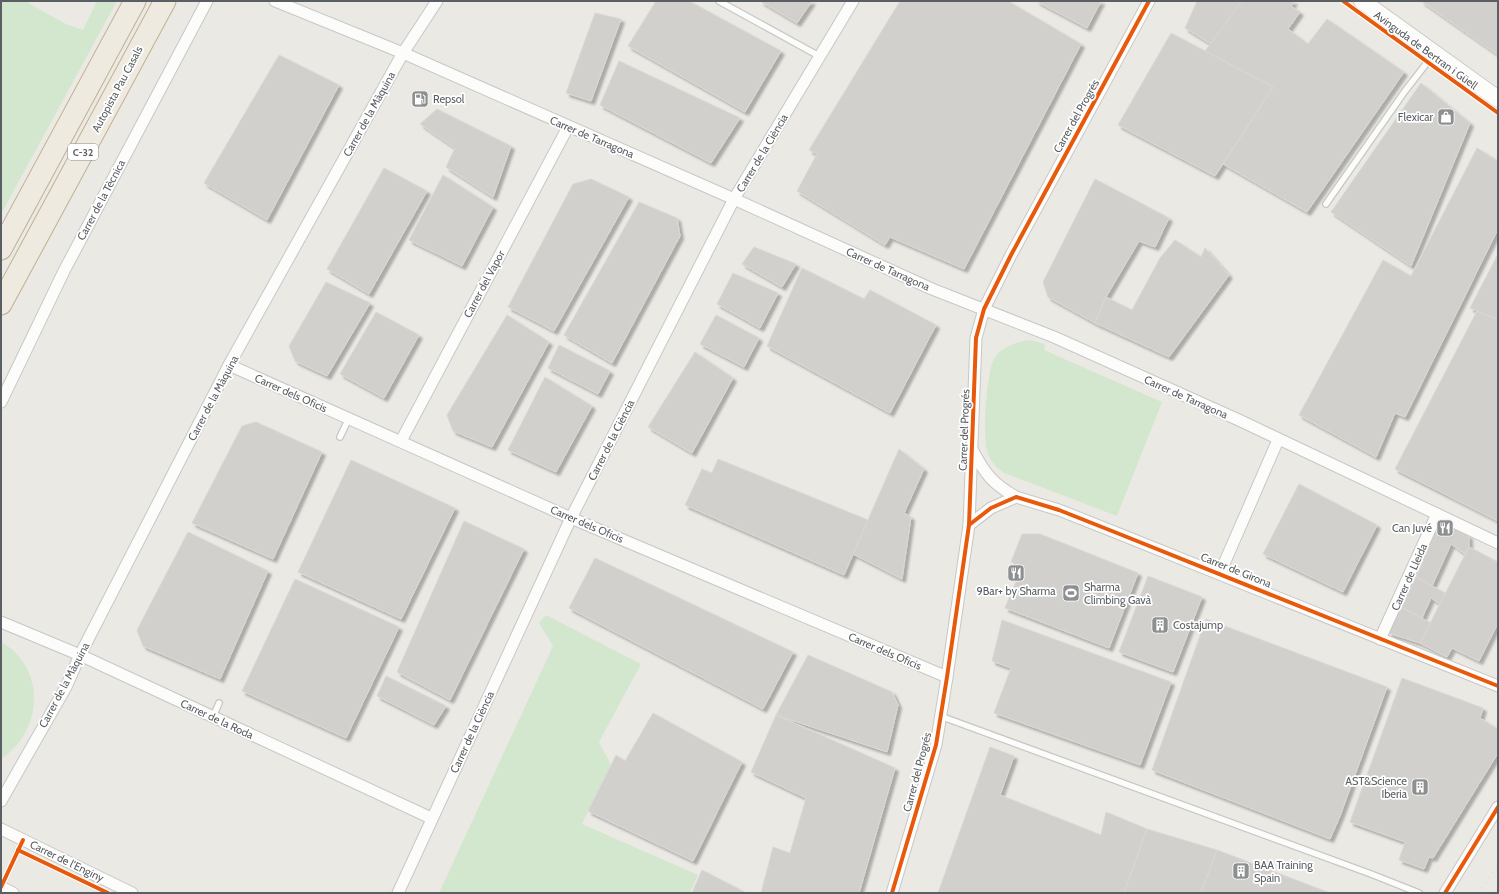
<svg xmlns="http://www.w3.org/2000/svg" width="1499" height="894" viewBox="0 0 1499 894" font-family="Cabin,sans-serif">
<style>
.green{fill:#d3e7ce}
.building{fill:#d1d0cd;stroke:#dad8d4;filter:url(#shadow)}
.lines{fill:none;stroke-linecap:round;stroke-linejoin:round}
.lane-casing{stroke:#c7c7c7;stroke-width:8}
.street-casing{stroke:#c7c7c7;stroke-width:13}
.secondary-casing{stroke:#c8c8c8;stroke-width:18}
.highway-casing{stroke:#c2b092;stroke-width:23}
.lane{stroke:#fcfcfb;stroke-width:5.5}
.street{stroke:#fcfcfb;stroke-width:11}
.secondary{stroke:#fcfcfb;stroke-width:16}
.highway{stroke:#eeeae0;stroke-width:21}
.rail{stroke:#e2e2e1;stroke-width:3;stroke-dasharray:1 5;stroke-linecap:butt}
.cycleway-casing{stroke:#fff;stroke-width:6}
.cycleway{stroke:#e8590c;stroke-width:4}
.labels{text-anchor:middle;stroke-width:3.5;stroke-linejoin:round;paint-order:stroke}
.shield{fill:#fff;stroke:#8c8f92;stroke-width:1}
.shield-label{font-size:10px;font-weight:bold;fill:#5a5f63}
.street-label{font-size:11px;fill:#5a5f63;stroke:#fff}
.poi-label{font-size:11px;fill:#5a5f63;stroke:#fff;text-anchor:start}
</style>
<defs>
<filter id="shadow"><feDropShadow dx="3.5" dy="3.5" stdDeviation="1" flood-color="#0004"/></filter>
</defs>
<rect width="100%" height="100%" fill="#ebe9e4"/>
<g class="green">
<path d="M1 1H25L66 24 83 30 97 1H117L1 214Z"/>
<path d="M1030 340 1045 344 1044 350 1162 402 1117 516 1004 473C997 468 991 462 988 454 982 440 986 370 995 357 1004 346 1016 342 1030 340Z"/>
<path d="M546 615 641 664 599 742 611 765 582 824 698 875 690 893H439L553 646 539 623Z"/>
<path d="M1 642C47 668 43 731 1 759Z"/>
</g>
<g class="building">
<path d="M656 1H689L781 51 745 112 628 46Z"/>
<path d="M760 1H812L797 23Z"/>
<path d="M900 1H1008L1081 44 964 269 890 237 885 245 797 191 817 154 809 150Z"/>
<path d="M1036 1H1101L1087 28Z"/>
<path d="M1197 1H1242L1211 44 1185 28Z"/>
<path d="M1242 1H1294L1291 6 1300 12 1288 29 1308 44 1327 19 1404 72 1307 212 1223 164 1273 87 1205 51Z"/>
<path d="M1421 1H1498V55Z"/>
<path d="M595 13 621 19 591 101 566 93Z"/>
<path d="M1171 33 1273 87 1215 176 1118 125Z"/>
<path d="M279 55 339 85 267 220 204 183Z"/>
<path d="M619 61 740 118 711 163 600 105Z"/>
<path d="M1421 83 1470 123 1411 266 1331 212Z"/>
<path d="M437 109 511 146 493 197 446 167 455 148 420 124Z"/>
<path d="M1477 148 1498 161V229L1405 417 1395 413 1376 457 1299 415 1383 260 1411 276Z"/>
<path d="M384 168 427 191 369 294 327 269Z"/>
<path d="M443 175 493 207 462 266 409 240Z"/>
<path d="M591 179 629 197 554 331 508 307 573 184Z"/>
<path d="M1095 179 1169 218 1155 247 1139 241 1106 297 1095 323 1048 297 1043 282Z"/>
<path d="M639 202 677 218 680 236 612 363 564 335Z"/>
<path d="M1175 240 1201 257 1205 248 1229 275 1169 357 1095 323 1106 297 1132 310 1160 258Z"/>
<path d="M754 247 796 264 782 287 742 264Z"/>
<path d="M1498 254V320L1470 308Z"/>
<path d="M802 268 864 299 870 290 936 325 890 413 767 346Z"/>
<path d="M733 273 778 293 760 328 717 304Z"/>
<path d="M326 282 370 303 327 376 295 361 289 346Z"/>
<path d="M1477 311 1498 320V521L1395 469Z"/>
<path d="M376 312 419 335 384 398 340 374Z"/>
<path d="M507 315 549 342 492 447 453 431 447 415Z"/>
<path d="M716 315 759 338 744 367 700 344Z"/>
<path d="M559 345 610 371 598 394 548 368Z"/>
<path d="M695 352 733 378 692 453 648 427Z"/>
<path d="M545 377 592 406 556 472 508 450Z"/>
<path d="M256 422 322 452 273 559 192 523 242 426Z"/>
<path d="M899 449 924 469 904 513 911 517 902 579 853 554Z"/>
<path d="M718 459 868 520 844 575 685 505 702 469 712 473Z"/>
<path d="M351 460 455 508 401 619 298 572Z"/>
<path d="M1299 484 1377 525 1343 592 1263 554Z"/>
<path d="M464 521 524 549 450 700 397 672Z"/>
<path d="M1440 522 1469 536V547L1465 554 1451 544 1432 586 1416 577Z"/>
<path d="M188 532 268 571 220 679 143 646 137 630Z"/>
<path d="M1022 534H1040L1138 573 1109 648 1005 608 1017 579 1010 575 1014 563 1011 562Z"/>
<path d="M1469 547 1498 562V623L1479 661 1452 648 1447 657 1420 643Z"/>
<path d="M595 558 793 652 763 709 569 608Z"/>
<path d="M1148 576 1202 597 1173 672 1119 652Z"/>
<path d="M1416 577 1445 593 1440 604 1431 598 1422 618 1401 607Z"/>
<path d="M295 579 399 627 346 738 242 691Z"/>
<path d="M1401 607 1431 623 1420 643 1388 633Z"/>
<path d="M1206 619 1387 687 1340 816 1330 839 1152 770Z"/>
<path d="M1002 620 1171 682 1140 765 994 713 1011 668 992 661Z"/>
<path d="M808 655 892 692 898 705 887 752 776 715Z"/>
<path d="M386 676 446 706 434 725 377 696Z"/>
<path d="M1402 678 1483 708 1480 718 1498 729V753L1433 858 1429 857 1424 869 1399 860 1405 842 1350 822Z"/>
<path d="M653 713 742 762 693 861 588 811 616 755 625 761Z"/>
<path d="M776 715 895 768 859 893H761L773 847 790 853 806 798 751 772Z"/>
<path d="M990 747 1014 756 1000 795 1101 835 1106 812 1147 829 1124 893H938Z"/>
<path d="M1147 829 1217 850 1201 893H1124Z"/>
<path d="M1217 850 1330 893H1201Z"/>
<path d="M702 870 741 890 740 893H692Z"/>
</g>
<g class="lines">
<defs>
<g id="lane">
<path d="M719 1 819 56"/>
<path d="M1326 204 1405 91 1433 55"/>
<path d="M340 437 349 418"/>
<path d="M940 716 1371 874 1419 893"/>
<path d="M213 717 219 703"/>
</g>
<g id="street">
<path d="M275 1 403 53 734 199 932 289 1054 337 1241 421 1498 543"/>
<path d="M229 365 571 518 947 677"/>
<path d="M1 402 64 271 207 1"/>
<path d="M401 441 568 127"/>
<path d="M973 451C985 474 993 484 1016 497"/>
<path d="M969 525 991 508 1016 497 1059 510 1122 535 1498 686"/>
<path d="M1220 573 1278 440"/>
<path d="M1 622 80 655 431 818"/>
<path d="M1380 639 1437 514"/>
<path d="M1 801 66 687 80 655 229 365 403 53 437 1"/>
<path d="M1 829 132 893"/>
<path d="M1 887 13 893"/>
<path d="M398 893 571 518 734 199 853 1"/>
<path d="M892 893 936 745 947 677 969 525 976 338 984 309 1011 255 1149 1"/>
<path d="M1445 893 1498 807"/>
</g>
<path id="secondary" d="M1362 1 1498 99"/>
<g id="highway">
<path d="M1 249 135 1"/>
<path d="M1 304 165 1"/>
</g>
</defs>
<use href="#lane" class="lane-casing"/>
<use href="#street" class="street-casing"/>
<use href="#secondary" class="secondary-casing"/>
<use href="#highway" class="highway-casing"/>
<use href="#lane" class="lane"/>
<use href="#street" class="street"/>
<use href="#secondary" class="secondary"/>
<use href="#highway" class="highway"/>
<g class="rail">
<path d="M1479 893 1498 864"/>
<path d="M1495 893 1498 888"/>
</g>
<defs>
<g id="cycleway">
<path d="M1343 1 1498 113"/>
<path d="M969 525 991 508 1016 497 1059 510 1122 535 1498 686"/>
<path d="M18 850 108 893"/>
<path d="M1 887 23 840"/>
<path d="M892 893 936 745 947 677 969 525 976 338 984 309 1011 255 1149 1"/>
<path d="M1445 893 1498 807"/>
</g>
</defs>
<use href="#cycleway" class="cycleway-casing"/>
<use href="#cycleway" class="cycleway"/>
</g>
<defs>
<symbol id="fuel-square" viewBox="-11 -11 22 22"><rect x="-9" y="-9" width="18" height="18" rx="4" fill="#8d8f90" stroke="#fff"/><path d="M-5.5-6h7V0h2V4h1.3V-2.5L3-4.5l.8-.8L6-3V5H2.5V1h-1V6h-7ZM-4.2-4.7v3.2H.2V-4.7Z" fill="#fff"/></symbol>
<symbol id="shop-square" viewBox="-11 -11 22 22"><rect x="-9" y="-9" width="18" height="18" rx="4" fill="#8d8f90" stroke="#fff"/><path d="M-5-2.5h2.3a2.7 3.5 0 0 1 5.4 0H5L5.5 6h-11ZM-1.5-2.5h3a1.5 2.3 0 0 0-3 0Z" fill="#fff"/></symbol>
<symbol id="restaurant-square" viewBox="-11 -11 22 22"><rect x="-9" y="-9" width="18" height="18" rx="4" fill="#8d8f90" stroke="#fff"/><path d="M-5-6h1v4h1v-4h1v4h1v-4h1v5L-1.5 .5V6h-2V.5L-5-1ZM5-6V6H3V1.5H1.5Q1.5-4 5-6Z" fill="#fff"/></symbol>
<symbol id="stadium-square" viewBox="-11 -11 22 22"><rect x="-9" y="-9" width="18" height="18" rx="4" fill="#8d8f90" stroke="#fff"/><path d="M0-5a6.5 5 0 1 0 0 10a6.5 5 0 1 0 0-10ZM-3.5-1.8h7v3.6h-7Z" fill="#fff"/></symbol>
<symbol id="building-square" viewBox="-11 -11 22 22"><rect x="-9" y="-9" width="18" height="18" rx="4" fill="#8d8f90" stroke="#fff"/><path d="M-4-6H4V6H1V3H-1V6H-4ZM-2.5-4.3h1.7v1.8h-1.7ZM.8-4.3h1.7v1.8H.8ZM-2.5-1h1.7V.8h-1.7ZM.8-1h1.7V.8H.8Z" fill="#fff"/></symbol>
</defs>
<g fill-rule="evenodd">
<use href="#fuel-square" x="410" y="89" width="20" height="20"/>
<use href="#shop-square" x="1436" y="107" width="20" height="20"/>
<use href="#restaurant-square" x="1435" y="518" width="20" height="20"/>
<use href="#restaurant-square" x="1006" y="563" width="20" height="20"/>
<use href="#stadium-square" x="1061" y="583" width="20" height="20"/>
<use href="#building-square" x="1150" y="615" width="20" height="20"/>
<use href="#building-square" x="1410" y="777" width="20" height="20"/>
<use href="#building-square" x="1231" y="861" width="20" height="20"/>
</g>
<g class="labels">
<rect class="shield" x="68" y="144" width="30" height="16" rx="3"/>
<g class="shield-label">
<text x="83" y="156">C-32</text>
</g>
<g class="street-label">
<text transform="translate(1426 50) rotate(36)" y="4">Avinguda de Bertran i Güell</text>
<text transform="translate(117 89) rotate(-62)" y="4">Autopista Pau Casals</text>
<text transform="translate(369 114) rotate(-61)" y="4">Carrer de la Màquina</text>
<text transform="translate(1076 116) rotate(-61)" y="4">Carrer del Progrés</text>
<text transform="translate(592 137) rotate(23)" y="4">Carrer de Tarragona</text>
<text transform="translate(762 153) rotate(-59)" y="4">Carrer de la Ciència</text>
<text transform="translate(101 200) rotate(-62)" y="4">Carrer de la Tècnica</text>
<text transform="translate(888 269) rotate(24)" y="4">Carrer de Tarragona</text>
<text transform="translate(484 284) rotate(-62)" y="4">Carrer del Vapor</text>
<text transform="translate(291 393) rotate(24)" y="4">Carrer dels Oficis</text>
<text transform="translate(1186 397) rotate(24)" y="4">Carrer de Tarragona</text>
<text transform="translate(213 398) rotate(-62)" y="4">Carrer de la Màquina</text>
<text transform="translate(964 430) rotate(-88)" y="4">Carrer del Progrés</text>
<text transform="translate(611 440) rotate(-63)" y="4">Carrer de la Ciència</text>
<text transform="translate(587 524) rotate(23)" y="4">Carrer dels Oficis</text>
<text transform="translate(1236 570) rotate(22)" y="4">Carrer de Girona</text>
<text transform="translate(1409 577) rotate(-66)" y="4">Carrer de Lleida</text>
<text transform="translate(885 651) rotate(23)" y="4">Carrer dels Oficis</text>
<text transform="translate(64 685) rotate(-62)" y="4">Carrer de la Màquina</text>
<text transform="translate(217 719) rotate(25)" y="4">Carrer de la Roda</text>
<text transform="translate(472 732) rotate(-65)" y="4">Carrer de la Ciència</text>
<text transform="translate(917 772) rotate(-75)" y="4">Carrer del Progrés</text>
<text transform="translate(67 861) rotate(26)" y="4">Carrer de l'Enginy</text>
</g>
<g class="poi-label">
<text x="433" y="103">Repsol</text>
<text x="1433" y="121" text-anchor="end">Flexicar</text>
<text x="1432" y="532" text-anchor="end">Can Juvé</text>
<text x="1084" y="591">Sharma<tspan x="1084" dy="13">Climbing Gavà</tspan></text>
<text x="1016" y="595" text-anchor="middle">9Bar+ by Sharma</text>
<text x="1173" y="629">Costajump</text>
<text x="1407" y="785" text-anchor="end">AST&amp;Science<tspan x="1407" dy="13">Iberia</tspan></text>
<text x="1254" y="869">BAA Training<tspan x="1254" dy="13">Spain</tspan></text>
</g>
</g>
<rect width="1499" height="894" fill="none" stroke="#5a5f63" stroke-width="4"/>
</svg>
